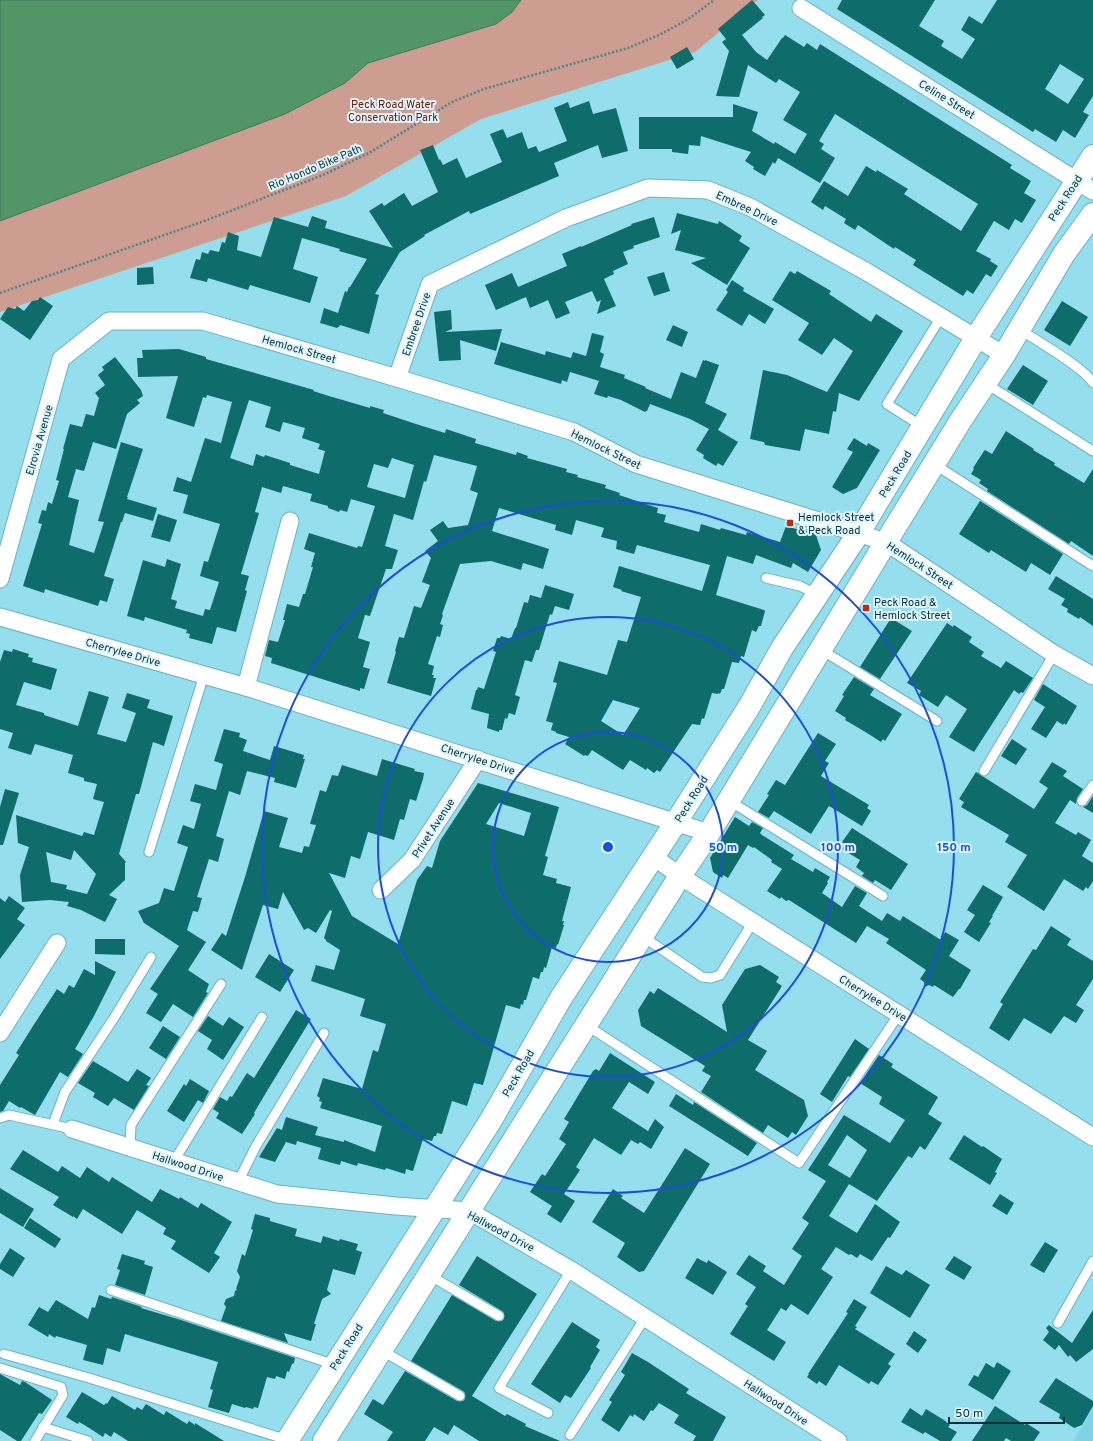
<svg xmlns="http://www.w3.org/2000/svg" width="1093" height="1441" viewBox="0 0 1093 1441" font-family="Overpass,sans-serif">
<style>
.built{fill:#80d3e4}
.green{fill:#ce9d92}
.water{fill:#529668;stroke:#3e7759}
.building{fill:#0e6c6a;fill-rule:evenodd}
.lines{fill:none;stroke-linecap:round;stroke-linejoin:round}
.lane-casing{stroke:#6bb2c2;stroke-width:11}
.street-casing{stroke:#6bb2c2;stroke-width:19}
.secondary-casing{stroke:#6bb2c2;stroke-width:24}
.path{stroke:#4f828d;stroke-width:2.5;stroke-dasharray:2 2;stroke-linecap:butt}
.lane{stroke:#fff;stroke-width:9}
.street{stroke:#fff;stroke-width:17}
.secondary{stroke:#fff;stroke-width:22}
.ring{fill:none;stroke:#1d4ed8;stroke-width:2}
.poi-dot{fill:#ba2f12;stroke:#dbf7fd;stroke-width:1.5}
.labels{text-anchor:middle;stroke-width:4;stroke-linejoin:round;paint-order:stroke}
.street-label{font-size:11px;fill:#113036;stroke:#dbf7fd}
.park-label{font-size:11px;fill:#6f1301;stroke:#dbf7fd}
.poi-label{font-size:11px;fill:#113036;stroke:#dbf7fd;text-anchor:start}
.centre{fill:#1d4ed8;stroke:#dbf7fd;stroke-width:2}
.ring-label{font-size:12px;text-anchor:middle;font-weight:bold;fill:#1d4ed8;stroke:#dbf7fd;stroke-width:4;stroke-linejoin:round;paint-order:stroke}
</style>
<rect width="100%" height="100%" fill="#95deee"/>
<path class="built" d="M1093 1409V1441H1073Z"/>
<path class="green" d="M521 0H758L695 52 481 119 346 196 0 312V221L285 114 345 83 368 63 404 51 512 12Z"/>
<path class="water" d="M0 0H521L512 12 496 24 368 63 345 83 285 114 0 221Z"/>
<g class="building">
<path d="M752 0 765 15 762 17 763 18 742 35 756 52 767 60 782 38H783L785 35 804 47 807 43 817 50 820 44 1012 165 1010 168 1031 181 1024 193 1036 200 1022 223 1015 219 1009 230 994 221 976 251 991 259 990 261 998 266 991 277 986 274 973 294 967 290 963 296 913 265 916 260 895 247 894 249 858 225 855 230 844 223 846 219 825 206 823 210 811 202 824 181 848 196 866 166 876 172 877 170 908 189 904 194 961 231 978 204 835 114 819 141 824 144 821 149 835 158 820 183 778 158 775 164 773 162 765 176 753 169 754 167 745 161 751 152 701 136 700 146 689 145 688 154 672 152V149H639V117H733V104L758 112 752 131 774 144 775 142 795 154 807 134 783 120 800 92 779 79 776 83 748 65 739 97 716 96 729 51 722 42 726 39 718 29Z"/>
<path d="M842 0H935L919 26 944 41 941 46 962 59 975 39 961 30 969 16 982 24 997 0H1093V96L1083 112 1089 115 1075 138 1063 130 1056 142 1035 129 1033 132 837 9ZM1060 64 1084 79 1068 104 1045 89Z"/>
<path d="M687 47 694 59 677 69 670 57Z"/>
<path d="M589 101 593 114 616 108 628 151 602 158 598 145 554 163 559 176 470 214 469 211 424 235 425 236 400 252 375 294 379 295 369 334 340 325 339 327H338L337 328 320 323 324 308 338 313 345 291 347 292 349 287H350L367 259 339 251 340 249 302 238 293 269 318 277 310 303 250 285 248 290 208 278 207 282 190 278 196 259 200 260 202 252 208 254 210 250 219 252 222 242 225 243 228 232 239 236 237 250 261 257 274 217 308 227 312 216 327 221 325 228 393 248 369 211 382 203 384 206 404 193 412 206 438 192 420 150 433 145 439 160 440 159 443 165 457 158 466 178 502 162 490 134 503 129 507 138 522 132 528 149 536 146 539 152 567 141 554 108 568 102 570 108Z"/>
<path d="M677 213 718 224 719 221 742 236 739 241 750 248 727 285 691 263 706 258 675 250 681 230 671 234Z"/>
<path d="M654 217 660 237 633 246 634 248 623 252 628 264 613 271 614 274 604 279 616 306 597 314 601 300 597 302 592 291 565 302 570 313 556 319 548 300 530 308 526 297 496 310 485 285 512 273 518 287 567 266 562 254 581 246V247L632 225 631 224Z"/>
<path d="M153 267 154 284 137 285V268Z"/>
<path d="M790 271 795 274 797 271 831 291 829 294 871 322 876 314 903 331 859 401 839 393 836 412 833 411 829 434 805 429 800 451 765 445 764 442 750 439 763 370 787 375 827 392 853 351 834 338 822 355 798 340 809 323 772 300Z"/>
<path d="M664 272 670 291 654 296 647 277Z"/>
<path d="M732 280 744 288 743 291 774 309 765 324 749 314 742 326 716 310 728 292 726 290Z"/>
<path d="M40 297 53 306 30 340 0 319 8 307 15 309 17 306 24 311 32 301 38 300Z"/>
<path d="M1062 301 1088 317 1070 346 1044 330Z"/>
<path d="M451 310 452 329 445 332 502 329 496 351 460 340 461 360 439 361 434 312Z"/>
<path d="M673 325 688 332 682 347 666 340Z"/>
<path d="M592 333 604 336 600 352 604 354 600 367 625 375 624 378 646 387 645 388 671 399 681 372 696 378 703 360 705 361V360L719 365 705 403 727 414 718 430 738 442 723 466 718 463 716 466 703 458 704 455 696 450 709 429 690 419 650 404 647 411H646L645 412 621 400 608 396 607 398 594 394 599 381 570 372 567 382 562 380 561 384 494 364 501 342 545 355 546 351 571 358 573 352 586 356Z"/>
<path d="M179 349 206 357V359L314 390 313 391 329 396 370 408V406L384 410 383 413 416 424 445 433 446 429 476 439 475 443 516 455 517 452 528 456 527 458 567 469 566 472 578 475 577 477 606 485 605 488 620 493 619 495 658 508 657 513 666 515 664 522 699 532 701 524 720 530 721 528 746 535 747 532 780 542 786 526 803 531 804 528 816 535 821 550 808 572 793 563 791 568 756 555 753 564 727 556 716 595 764 610 765 611 761 626H759L756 632 752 630 744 657 741 656 739 663 732 662 724 689H722L720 694 718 693V694L712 693 704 719 702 718 700 725 692 724 660 772 657 770 654 773 647 768 646 770 630 760 623 770 592 750 588 756 585 755 584 756 565 744 569 737 556 733V732L551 730 553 723 546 721 557 683 553 682 559 661 607 675 618 640 627 642 641 597 621 591 622 590 613 587 619 566 702 591 710 565 637 545 634 554 616 549 617 541 601 537 604 528 576 520 572 535 555 530 556 525 499 508 492 531 549 549 543 569 523 563 521 570 491 561 460 564 442 614 443 615 440 624 443 625 440 637 437 636 428 664 434 666 432 675H434L433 678H436L431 696 387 683 396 652 395 651 399 637 404 638 414 606 421 608 430 585 422 582 431 558 425 551 438 541 430 530 443 521 448 528 468 525 478 493 470 490 477 466 434 455 426 482 424 481 413 520 394 514 385 546 398 550 392 569H386L370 616 365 615 358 638 370 642 363 667 370 669 364 689 360 688V691L271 663 272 658 265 656 269 640 278 642 285 620H283L287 604 299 607 303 594H305L313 567H311L315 553 304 549 309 533 357 548 358 546 362 547 375 506 351 499 347 512 340 510 339 512 328 508V506L310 501 312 494 283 486 281 493 262 487 255 512 259 513 241 574 249 576 245 590 247 591 236 632 217 627 212 644 189 638 190 634 186 633 187 630 145 617 144 621 127 616 143 560 165 567 167 559 181 564 171 599 177 601 175 608 203 616 205 609 210 610 219 582 200 576 204 561 208 562 220 524 183 513 188 495 173 491 177 477 191 482 205 438 221 443 232 402 207 395 206 398 203 397 194 427 166 418 178 376 138 377 137 358H143L142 350ZM249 400 271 407 265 427 280 432 283 422 305 428 302 438 320 444 318 449 325 451 319 474 290 465V463L265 455 264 457 256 454 253 466 230 458ZM392 458 414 465 405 498 367 487 374 464 388 468ZM613 700 640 708 623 735 601 721Z"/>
<path d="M115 357 141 390 143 396 137 400 140 403 127 414 116 449 93 442 84 471 76 469 68 497 79 500 69 545 94 553 104 522 98 521 121 442 143 449 127 497H128L127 499 157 508 153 521 125 513 122 522H121L104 576 114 579 107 602 100 600 98 606 45 589 44 593 23 586 42 524 38 523 42 510 46 511 48 502 52 504 59 481 56 480 64 449H63L70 424 82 427 86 414 94 416 99 398 95 393 105 385 98 375 104 370 102 367Z"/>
<path d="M1023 365 1048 381 1033 405 1007 389Z"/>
<path d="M1006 431 1034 449 1033 450 1055 463 1054 465 1084 483 1093 469V556L1071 541 1069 544 987 491 988 489 979 483 981 480 971 474 974 469 973 468 984 451 985 450 992 454Z"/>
<path d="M854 438 867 446 868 443 880 450 857 488 843 494 832 487 853 452 847 449Z"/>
<path d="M980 501 1063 554 1050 575 1031 563 1026 572 991 550 989 553 959 534Z"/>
<path d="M158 514 177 520 170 542 151 537Z"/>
<path d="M1056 576 1093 599V626L1080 617 1079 619 1067 612 1068 609 1061 605 1065 599 1048 589Z"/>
<path d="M545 585 574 594 569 610 555 606 552 615 550 614 539 650H536L532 662 525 660 515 695 520 697 515 715 509 713 507 719 505 718 502 730H499V732L487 728 489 714 471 709 476 690H477L478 687 484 689 496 652 493 651 497 638H500L501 636 511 639 515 628H516L524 602 528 603 530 595 541 598Z"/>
<path d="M891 618 912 631 880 679 860 667Z"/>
<path d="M947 623 953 627 954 625 972 637 969 642 984 652 981 656 1001 668 1006 661 1033 678 1023 693 1021 692 1019 694 1014 690 974 752 949 737 967 709 946 695 938 707 919 695 921 691 907 683Z"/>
<path d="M13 649 29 654 28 657 33 658 32 662 57 669 51 690 24 682 16 705 44 713V715L78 726 89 691 109 697 97 734 126 742 136 713 122 708 127 693 150 700 147 708 173 716 164 746 153 742 139 794H136L119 854 126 862 125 863V880L109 895 117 899 105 922 81 910 67 906 69 902 50 900 22 902 20 875 29 847 18 843 16 815 82 836 84 832 94 835 104 802 93 799 97 784 84 781V778L68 773 73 755 35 744 31 755 8 748 13 733 0 729V662L4 650 12 652ZM74 850 96 874 87 894 66 889 67 885 51 882 46 852 71 860Z"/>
<path d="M854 677 874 689 870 695 902 714 885 741 883 739 881 742 867 733 845 720 846 718 835 711 844 696 842 695Z"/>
<path d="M1043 684 1077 706 1066 725 1064 723 1063 725 1057 721 1046 738 1031 729 1045 707 1034 700Z"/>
<path d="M224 729 240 733 239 737 247 740 243 751 270 760 274 746 304 755 303 759H305L296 788 274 782 275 778 247 771 240 795 229 791 216 836 224 839 218 862 209 859 197 897 202 898 198 912 193 911 187 930 206 942 188 970 209 984 206 992 208 993 193 1017 173 1004 161 1022 146 1013 158 994 150 989 179 946 144 923 138 911 159 903 164 888 174 891 188 847 177 843 183 825 194 829 201 804 190 801 195 784 216 790 223 764 214 761Z"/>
<path d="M818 733 836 744 825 761 829 763 821 776 869 805 867 808 871 811 862 826 829 806 811 834 774 811 769 818 758 812 769 795 767 794 776 780 785 785Z"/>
<path d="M1012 739 1027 749 1016 765 1001 756Z"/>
<path d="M382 759 415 769 414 771 424 773 423 779 416 801 410 799 404 820 400 819 394 840 368 832 360 859 351 856 345 878 329 873 352 916 398 944 417 880 427 866 432 868 440 841 478 783 559 807 545 856 548 857 543 875 557 879 556 883 571 887 562 921H564L563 925H564L558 945 557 944 556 948 552 947 546 968 544 967 543 972H541L539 979 533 977 526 1000H524L523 1005 521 1004 520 1009 506 1005 483 1085 474 1083 467 1106 452 1101 442 1134 437 1133 436 1136H434L432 1141 423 1139 413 1171 406 1169 405 1174 386 1168 385 1170 358 1163 357 1166 341 1161 340 1165 318 1159 321 1148 297 1141 296 1145 286 1142 275 1162 259 1157 277 1128 282 1130 286 1117 318 1127 315 1135 344 1142V1140L375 1152 382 1126 320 1108 322 1102 319 1101 320 1098 317 1096 323 1078 362 1089 373 1050 378 1052 386 1024 360 1016 365 999 311 981 316 965 334 970 340 950 326 941V940L324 938 332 911 330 910 316 933 308 928 304 930 283 892 278 909 263 905 242 970 211 950 222 933 226 936 245 877 264 811 288 818 279 847 302 853 304 846 309 847 316 825 310 824 320 790 326 792 332 775 338 776 342 765 377 776ZM499 803 531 813 524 836 486 824Z"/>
<path d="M1052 762 1067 771 1063 776 1083 789 1077 798 1076 804 1070 800 1055 823 1076 835 1078 832 1091 840 1082 856 1093 863V881L1088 889 1086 887 1083 891 1064 879 1044 911 1007 887 1027 855 1005 842 1009 835 961 807 964 802 959 799 976 772 1034 809 1048 788 1039 782Z"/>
<path d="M5 789 19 793 3 845H0V807Z"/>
<path d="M1093 796V813L1083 807 1087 805Z"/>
<path d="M735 817 749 826 752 822 763 828 760 833 762 835 794 855 791 859 813 872 815 868 830 877 827 882 828 883 822 893 842 907 855 886 867 893 859 906 882 921 887 913 900 921 903 916 941 940 945 932 959 940 949 956 971 970 960 989H959L953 997 934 985 933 987 929 985 925 987 924 982 920 979 926 970 886 943 889 939 867 926 856 943 789 900 786 901 781 897 780 899 767 891 782 869 771 862 772 860 754 847 753 848 748 845 728 878 723 875 722 878 713 872 710 858Z"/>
<path d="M852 828 908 864 891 890 875 880 873 883 862 876 864 873 856 867 860 860 842 849 845 844 842 842Z"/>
<path d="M983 885 1003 897 992 916H993L989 922 991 923 979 942 964 932 975 915 967 910Z"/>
<path d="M9 896 25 908 17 919 25 925 0 959V898L5 902Z"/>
<path d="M1051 926 1071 939 1067 945 1093 961V979L1076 1005 1084 1010 1076 1023 1064 1016 1051 1034 1024 1018 1009 1041 989 1028 1003 1004 1000 1002 1033 949 1036 950Z"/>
<path d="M95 939H125V955L95 954Z"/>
<path d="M269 954 294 970 280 992 255 977Z"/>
<path d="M95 961 116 972 94 1016 75 1049 83 1054 68 1077 60 1072 35 1115 21 1107 20 1108 9 1101 3 1111 0 1112V1085L19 1055 16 1053 33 1026 57 989 64 994 69 985 74 988 84 969 95 975Z"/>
<path d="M760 965 779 977 776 982 782 986 748 1040 767 1051 755 1070 804 1100 808 1116 796 1135 792 1132 788 1138 768 1125 763 1133 701 1092 711 1076 702 1071 705 1066 641 1026 638 1010 650 991 654 994 658 988 727 1032 722 1005 745 969Z"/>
<path d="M296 1010 311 1019 267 1091 254 1113 255 1114 242 1134 216 1118 219 1113 213 1109 220 1097 227 1101 230 1096 232 1097 247 1073 254 1078Z"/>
<path d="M208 1016 223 1026 229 1017 244 1027 223 1060 207 1049 212 1040 198 1031Z"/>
<path d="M163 1026 180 1037 166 1059 149 1048Z"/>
<path d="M855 1039 869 1049 850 1077 848 1076 832 1102 820 1094Z"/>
<path d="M610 1053 655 1082 648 1094 629 1082 612 1108 648 1131 655 1119 664 1127 651 1149 640 1142 638 1144 631 1140 621 1155 594 1138 576 1167 580 1170 564 1194 575 1201 561 1223 547 1214 552 1206 530 1192 542 1174 545 1176 566 1144 559 1139 569 1122 564 1119 593 1071 596 1069 599 1071Z"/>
<path d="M879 1055 893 1064 891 1067 938 1097 928 1114 942 1123 925 1150 920 1146 912 1158 908 1156 877 1201 849 1184 829 1216 857 1233 875 1204 900 1222 890 1238 888 1237 872 1261 860 1254 857 1258 851 1254 849 1255 836 1247 821 1269 833 1277 808 1315 791 1304 786 1311 781 1308 767 1330 786 1342 774 1361 730 1334 748 1306 745 1304 756 1287 736 1274 749 1255 766 1266 763 1271 784 1285 802 1256 792 1249 809 1223 802 1218 826 1181 808 1170 844 1115 890 1143 905 1120 879 1104 882 1097 860 1083ZM847 1135 867 1150 850 1178 828 1165Z"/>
<path d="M93 1061 128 1082 137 1069 151 1078 146 1085 149 1086 134 1110 114 1098 108 1106 93 1097 95 1093 78 1083Z"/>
<path d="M190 1079 209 1091 203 1103 198 1100 184 1122 167 1111 184 1084 186 1086Z"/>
<path d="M676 1094 693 1105 694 1102 757 1143 748 1156 669 1106Z"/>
<path d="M964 1135 982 1147 983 1146 1002 1159 995 1172 997 1173 990 1185 949 1159Z"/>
<path d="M685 1148 710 1164 644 1271 639 1272 617 1257 625 1243 592 1222 613 1189 623 1196 621 1198 644 1213Z"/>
<path d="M23 1150 58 1172 62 1166 80 1178 87 1167 109 1182 112 1177 152 1202 160 1189 179 1199 180 1197 198 1208 201 1203 232 1222 214 1253 220 1257 209 1273 171 1249 176 1241 163 1234 166 1228 137 1210 122 1234 83 1209 77 1219 73 1216V1217L53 1205 59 1197 10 1169Z"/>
<path d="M0 1188 34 1209 23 1227 0 1213Z"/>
<path d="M1000 1194 1014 1203 1007 1215 992 1206Z"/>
<path d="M255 1214 270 1218V1221L297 1229 295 1236 321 1243 323 1236 339 1241 340 1239 358 1244 356 1250 362 1252 355 1275 333 1269 327 1290 331 1294 322 1299 314 1324H316L311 1341 284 1333 288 1343 221 1321 226 1307 224 1304 226 1299 234 1296 235 1291 237 1290 236 1289 240 1277 237 1271 242 1254 245 1256 253 1230 251 1229Z"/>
<path d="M30 1218 61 1239 55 1248 24 1228Z"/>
<path d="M1045 1242 1058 1250 1044 1273 1030 1265Z"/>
<path d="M10 1248 25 1258 13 1277 0 1269V1264Z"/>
<path d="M122 1254 145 1261 144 1264 153 1267 145 1295 115 1285 120 1270 117 1269Z"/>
<path d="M477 1256 537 1294 472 1396 505 1416 507 1414 526 1424 525 1426 560 1441H479L454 1425 448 1435 434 1427 425 1441H387L393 1432 364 1414 373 1399 383 1405 405 1371 457 1401H463L465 1399V1393L463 1391 411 1361 452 1295 496 1321H502L504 1319V1313L502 1311 459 1285Z"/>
<path d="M954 1256 972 1267 964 1280 945 1269Z"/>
<path d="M697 1258 707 1263 708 1260 727 1272 713 1295 685 1278Z"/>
<path d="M886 1266 902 1275 906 1270 930 1285 910 1318 870 1293Z"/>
<path d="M99 1295 111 1299 112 1297 142 1307 141 1308 181 1320 295 1358 294 1363 292 1364 289 1372 287 1371 285 1379 276 1376 275 1379 267 1377 258 1408 254 1407 253 1409 246 1407 245 1408 232 1404 229 1413 208 1407 213 1390 210 1389 218 1362 125 1334 120 1352 107 1348 103 1365 83 1360 87 1345 56 1336 55 1338 49 1334 48 1337 28 1325 39 1307 48 1312 56 1300 88 1319 92 1307 95 1308Z"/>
<path d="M854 1299 867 1307 855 1326 857 1327 855 1329 895 1354 888 1364 891 1366 878 1385 871 1381 869 1384 839 1365 826 1386 819 1381 817 1384 807 1377 809 1374H808L848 1313 846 1312Z"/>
<path d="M1093 1310V1349L1076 1362 1070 1355 1068 1357 1059 1345 1055 1350 1043 1340 1049 1332 1046 1328 1049 1325 1072 1343Z"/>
<path d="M572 1322 600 1340 596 1347 600 1350 590 1367 591 1368 571 1398 565 1395 560 1403 531 1384Z"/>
<path d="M914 1331 927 1340 918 1353 906 1344Z"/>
<path d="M632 1353 648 1362 689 1389 686 1393 726 1417 713 1441H693L696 1436 674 1423 679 1415 659 1403 653 1411 651 1410 644 1421 634 1414 633 1417 630 1415 619 1432 601 1420 612 1402 609 1400 625 1375 621 1372Z"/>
<path d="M997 1362 1011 1371 993 1400 968 1385 974 1375 978 1377 986 1363 994 1368Z"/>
<path d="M0 1374 20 1385 22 1381 25 1382 52 1400 42 1414 39 1413 21 1441H17L0 1430Z"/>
<path d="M1056 1378 1093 1401V1406L1082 1425 1074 1428 1059 1418 1060 1414 1039 1402Z"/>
<path d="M82 1392 104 1405 106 1403 107 1404 112 1396 135 1410 137 1407 142 1410 146 1404 164 1415 166 1411 187 1424 189 1421 195 1425V1423L224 1441H128L114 1432 111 1437 105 1433 103 1437 86 1426 79 1422 78 1424 66 1417Z"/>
<path d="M995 1406 1025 1425 1026 1423 1040 1432 1034 1441H1011L1006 1438 1004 1441H972Z"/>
<path d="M910 1408 922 1416 926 1409 944 1420 950 1425 948 1427 957 1432 951 1441H940L925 1432 923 1434 901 1422Z"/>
</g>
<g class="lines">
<defs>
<g id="lane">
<path d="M1019 329C1036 340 1085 368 1093 383"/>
<path d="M985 383 1093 451"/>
<path d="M923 427 887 404 941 317"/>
<path d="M934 464 1093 566"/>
<path d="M766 578 800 586 818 595"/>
<path d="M820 649 937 721"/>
<path d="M984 771 1054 654"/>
<path d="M728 800 883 896"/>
<path d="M1082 801 1093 785"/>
<path d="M149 852 204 675"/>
<path d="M642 936 702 977 711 978 720 975 753 922"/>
<path d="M586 1025 799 1163 899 1014"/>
<path d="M0 1118 9 1115 72 1129"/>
<path d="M53 1124 65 1092 114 1018 151 957"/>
<path d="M130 1147 131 1125 221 984"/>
<path d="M174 1161 262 1017"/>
<path d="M238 1182 256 1146 324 1033"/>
<path d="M429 1275 499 1316"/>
<path d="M111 1290 335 1365"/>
<path d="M1058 1323 1093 1261"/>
<path d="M381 1350 460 1396"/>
<path d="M4 1354 89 1378 288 1440"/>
<path d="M0 1368 61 1387 63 1395 35 1441"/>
<path d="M548 1413 499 1388 571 1270"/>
<path d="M43 1427 88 1441"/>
<path d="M570 1435 645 1318"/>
</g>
<g id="street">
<path d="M801 8 1093 191"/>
<path d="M397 378 430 284 566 218 648 188 708 190 750 207 867 272 1004 355"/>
<path d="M0 579 61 359 109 321H203L397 378 574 432 636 464 886 542 1054 654 1093 676"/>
<path d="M0 617 246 687 709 833"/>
<path d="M246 687 290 521"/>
<path d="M654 857 680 876 1093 1137"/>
<path d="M381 890 412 860 478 759"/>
<path d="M0 1033 57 943"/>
<path d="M72 1129 277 1194 396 1206 469 1211 571 1270 838 1441"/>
</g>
<g id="secondary">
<path d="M287 1441 491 1120 561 998 676 822 749 707 782 648 858 534 976 338 1093 156"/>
<path d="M324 1441 680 876 709 833 886 542 961 420 1004 355 1064 254 1093 214"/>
</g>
</defs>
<use href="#lane" class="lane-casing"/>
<use href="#street" class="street-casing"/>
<use href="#secondary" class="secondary-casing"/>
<path class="path" d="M0 293 207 220 323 175 369 153 452 102 484 89 628 48 659 35 687 20 714 0"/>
<use href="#lane" class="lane"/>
<use href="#street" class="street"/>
<use href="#secondary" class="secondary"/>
</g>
<g class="ring">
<circle cx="608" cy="847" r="115"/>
<circle cx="608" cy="847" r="230"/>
<circle cx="608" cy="847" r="346"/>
</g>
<g class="poi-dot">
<rect x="786" y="519" width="8" height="8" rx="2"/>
<rect x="862" y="604" width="8" height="8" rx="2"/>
</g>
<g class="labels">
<g class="street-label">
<text transform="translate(947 99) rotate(32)" y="4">Celine Street</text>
<text transform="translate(315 167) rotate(-23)" y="4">Rio Hondo Bike Path</text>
<text transform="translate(1065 198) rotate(-57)" y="4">Peck Road</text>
<text transform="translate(747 208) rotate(25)" y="4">Embree Drive</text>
<text transform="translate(416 324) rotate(-71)" y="4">Embree Drive</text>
<text transform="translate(299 349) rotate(16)" y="4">Hemlock Street</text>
<text transform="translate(39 440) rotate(-74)" y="4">Elrovia Avenue</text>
<text transform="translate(606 449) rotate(26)" y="4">Hemlock Street</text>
<text transform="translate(895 474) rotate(-59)" y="4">Peck Road</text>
<text transform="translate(920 565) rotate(33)" y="4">Hemlock Street</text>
<text transform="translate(123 652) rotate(16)" y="4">Cherrylee Drive</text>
<text transform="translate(478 759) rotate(18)" y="4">Cherrylee Drive</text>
<text transform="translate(691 799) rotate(-58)" y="4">Peck Road</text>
<text transform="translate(433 828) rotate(-57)" y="4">Privet Avenue</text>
<text transform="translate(873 998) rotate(32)" y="4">Cherrylee Drive</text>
<text transform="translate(518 1073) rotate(-60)" y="4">Peck Road</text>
<text transform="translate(188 1166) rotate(18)" y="4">Hallwood Drive</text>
<text transform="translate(501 1231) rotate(28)" y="4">Hallwood Drive</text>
<text transform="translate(346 1347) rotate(-58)" y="4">Peck Road</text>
<text transform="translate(776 1402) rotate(33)" y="4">Hallwood Drive</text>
</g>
<g class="park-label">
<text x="393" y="108">Peck Road Water<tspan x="393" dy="13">Conservation Park</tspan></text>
</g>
<g class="poi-label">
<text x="798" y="521">Hemlock Street<tspan x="798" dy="13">&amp; Peck Road</tspan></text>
<text x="874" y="606">Peck Road &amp;<tspan x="874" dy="13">Hemlock Street</tspan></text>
</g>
</g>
<circle cx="608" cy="847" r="6" class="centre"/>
<g class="ring-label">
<text x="723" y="851">50 m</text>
<text x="838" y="851">100 m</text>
<text x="954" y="851">150 m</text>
</g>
<path d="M949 1417v6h115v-6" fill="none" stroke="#113036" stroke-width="2"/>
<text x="955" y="1417" font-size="12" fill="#113036" stroke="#dbf7fd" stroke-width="3" paint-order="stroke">50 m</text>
</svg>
